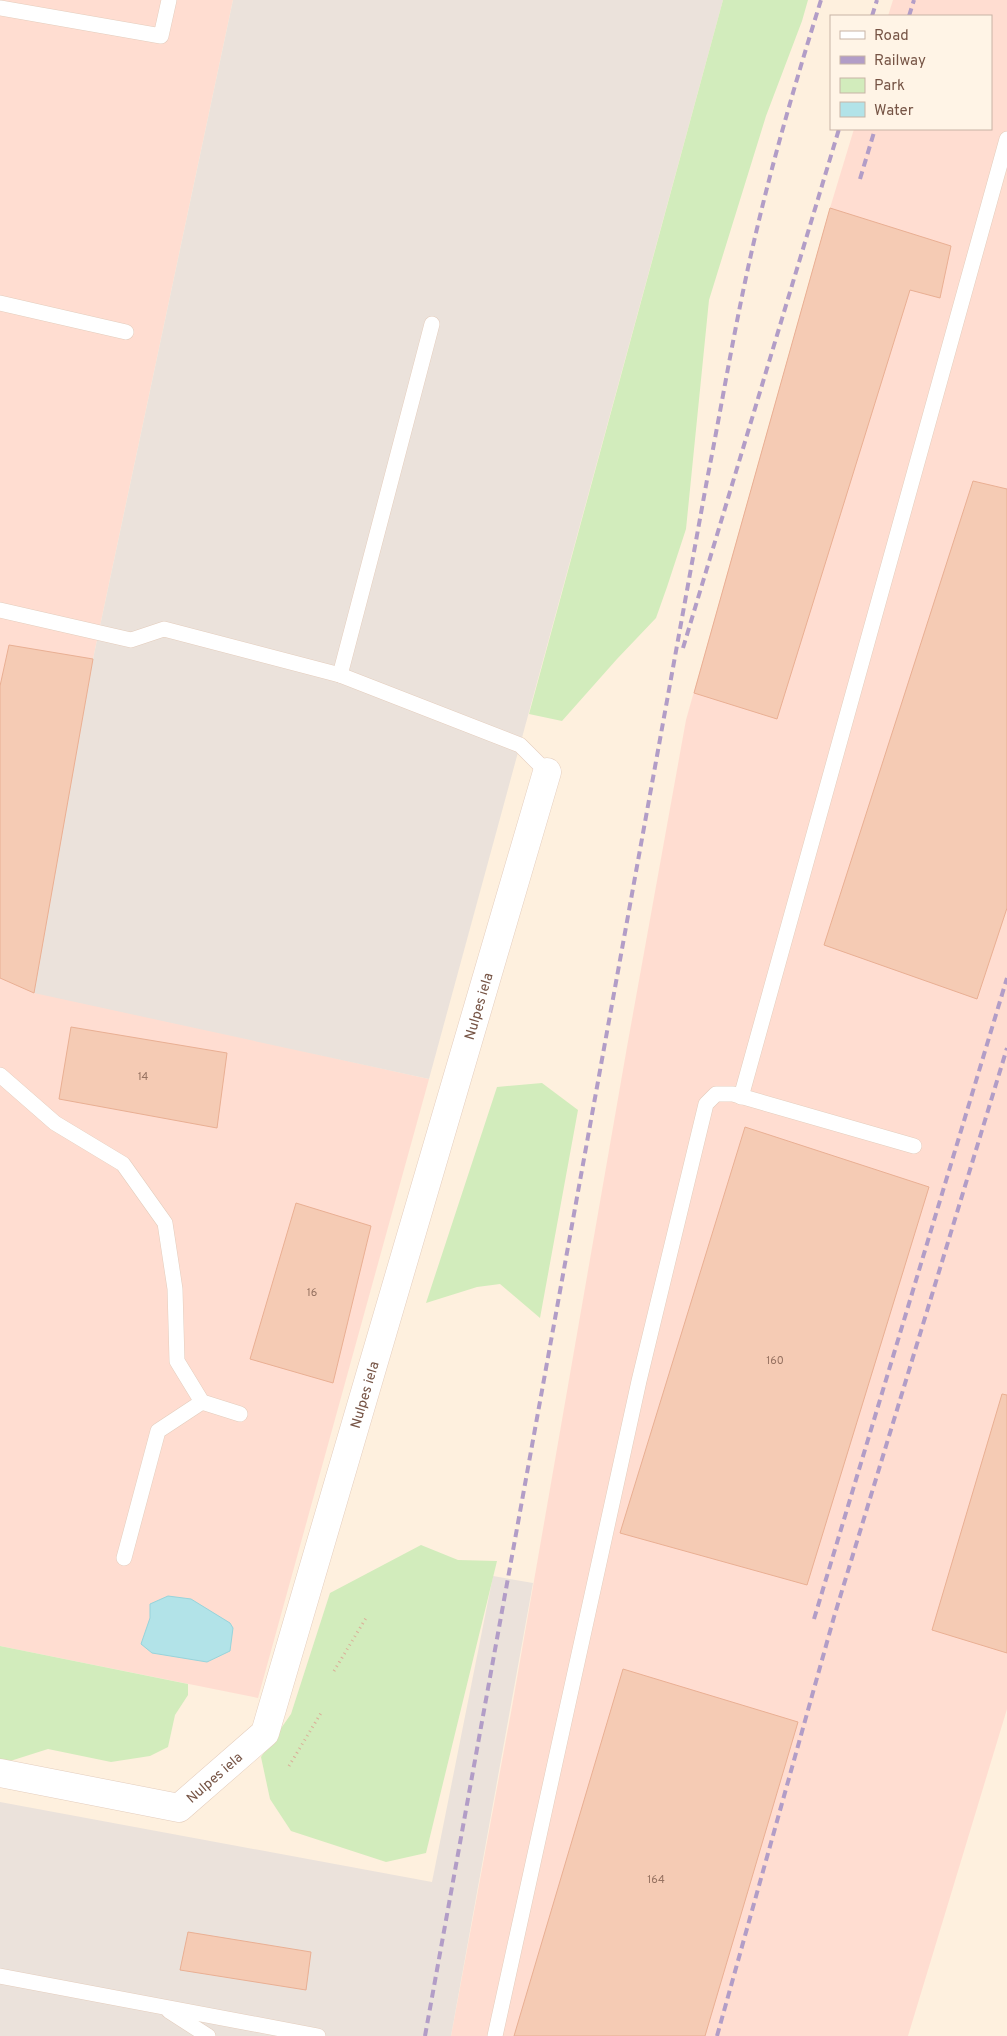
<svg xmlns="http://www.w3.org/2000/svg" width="1007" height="2036" viewBox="0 0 1007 2036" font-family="Overpass,sans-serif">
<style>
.commercial{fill:#ffddd1}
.industrial{fill:#ebe2db}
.green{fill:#d2ecbc}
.water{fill:#b2e3e8;stroke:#97d4db}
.building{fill:#f5cbb4;stroke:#e9af93}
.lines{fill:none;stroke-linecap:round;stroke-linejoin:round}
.service-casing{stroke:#e4cdbd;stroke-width:16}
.minor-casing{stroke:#e4cdbd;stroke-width:29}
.path{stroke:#daae98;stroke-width:3;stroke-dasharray:1 4;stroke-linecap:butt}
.service{stroke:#fff;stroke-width:15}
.minor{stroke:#fff;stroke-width:28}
.rail{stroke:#b29dc7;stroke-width:4;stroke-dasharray:8 5;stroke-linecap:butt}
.labels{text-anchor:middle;stroke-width:4;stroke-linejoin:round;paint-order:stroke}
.number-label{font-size:11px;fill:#967261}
.street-label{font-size:14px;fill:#765445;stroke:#fff4e6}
</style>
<rect width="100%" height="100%" fill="#fef0de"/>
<g class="commercial">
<path d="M0 0H233L93 659 35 992 429 1079 258 1698 0 1646Z"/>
<path d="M893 0H1007V1709L908 2036H451L512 1707 627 1047 686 720 830 208 854 129H991V16H888Z"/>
</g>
<g class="industrial">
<path d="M233 0H723L429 1079 34 993 93 659Z"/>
<path d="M493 1576 533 1583 451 2036H0V1802L432 1882Z"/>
</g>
<g class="green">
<path d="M723 0H808L802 21 766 116 709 300 686 529 667 587 656 618 617 659 562 721 529 714Z"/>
<path d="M542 1083 578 1110 540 1318 500 1284 477 1287 426 1303 497 1087Z"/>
<path d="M421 1545 458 1560 497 1561 426 1853 386 1862 291 1831 270 1799 261 1757 291 1714 330 1593Z"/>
<path d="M0 1646 188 1684V1695L175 1715 168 1747 150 1756 111 1762 48 1749 4 1763 0 1761Z"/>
</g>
<path class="water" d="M168 1596 191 1599 230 1623 233 1628 230 1651 207 1662 152 1653 141 1644 150 1618V1604Z"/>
<g class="building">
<path d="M830 208 951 246 940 298 910 290 777 719 694 693Z"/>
<path d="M973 481 1007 489V908L977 999 824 945Z"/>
<path d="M9 645 93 659 34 993 0 978V686Z"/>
<path d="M71 1027 227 1053 217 1128 59 1099Z"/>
<path d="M745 1127 929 1187 807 1585 620 1533Z"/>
<path d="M296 1203 371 1226 333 1383 250 1359Z"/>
<path d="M1002 1394 1007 1395V1653L932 1630Z"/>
<path d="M623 1669 798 1722 705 2036H514Z"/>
<path d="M188 1932 311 1952 306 1990 180 1970Z"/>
</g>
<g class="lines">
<defs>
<g id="service">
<path d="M0 8 161 36 169 0"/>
<path d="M0 303 126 332"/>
<path d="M432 324 340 675 520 745 547 772"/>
<path d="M0 610 131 640 164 629 340 675"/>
<path d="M0 1075 55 1123 123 1164 165 1223 175 1289 177 1361 202 1402 240 1414"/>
<path d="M741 1097 1007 139"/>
<path d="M124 1558 158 1431 202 1402"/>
<path d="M0 1976 318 2036"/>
<path d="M169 2011 208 2036"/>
<path d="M495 2036 639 1381 706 1104 716 1094H733L914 1146"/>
</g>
<g id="minor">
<path id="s1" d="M0 1773 179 1808 265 1733 547 772"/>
</g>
</defs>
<use href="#service" class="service-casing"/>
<use href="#minor" class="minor-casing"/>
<g class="path">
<path d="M334 1671 366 1618"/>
<path d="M289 1766 321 1713"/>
</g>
<use href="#service" class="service"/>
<use href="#minor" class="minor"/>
<g class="rail">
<path d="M872 16 877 0"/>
<path d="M909 16 914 0"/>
<path d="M860 179 875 129"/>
<path d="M683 648 839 129"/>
<path d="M814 1619 1007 978"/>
<path d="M425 2036 707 480C720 414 731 348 745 282 765 187 792 93 821 0"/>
<path d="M717 2036 834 1617 1007 1048"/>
</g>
</g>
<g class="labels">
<g class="number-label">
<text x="143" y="1080">14</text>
<text x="312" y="1296">16</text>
<text x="775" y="1364">160</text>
<text x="656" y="1883">164</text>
</g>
<g class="street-label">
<text dy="5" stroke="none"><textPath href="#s1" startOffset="1054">Nulpes iela</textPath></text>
<text dy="5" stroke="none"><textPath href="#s1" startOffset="649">Nulpes iela</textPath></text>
<text dy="5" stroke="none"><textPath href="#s1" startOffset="229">Nulpes iela</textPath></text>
</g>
</g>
<rect x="830" y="15" width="162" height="115" fill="#fff4e6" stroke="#c8b4a6"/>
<rect x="840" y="31" width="25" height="8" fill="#ffffff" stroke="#c8b4a6"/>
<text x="874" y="40" font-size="15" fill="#765445">Road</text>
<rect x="840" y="56" width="25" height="8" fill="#b29dc7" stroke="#c8b4a6"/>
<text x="874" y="65" font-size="15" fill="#765445">Railway</text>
<rect x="840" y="78" width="25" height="15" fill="#d2ecbc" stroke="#c8b4a6"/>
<text x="874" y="90" font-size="15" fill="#765445">Park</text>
<rect x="840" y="102" width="25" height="15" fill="#b2e3e8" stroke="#c8b4a6"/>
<text x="874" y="115" font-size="15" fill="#765445">Water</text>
</svg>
